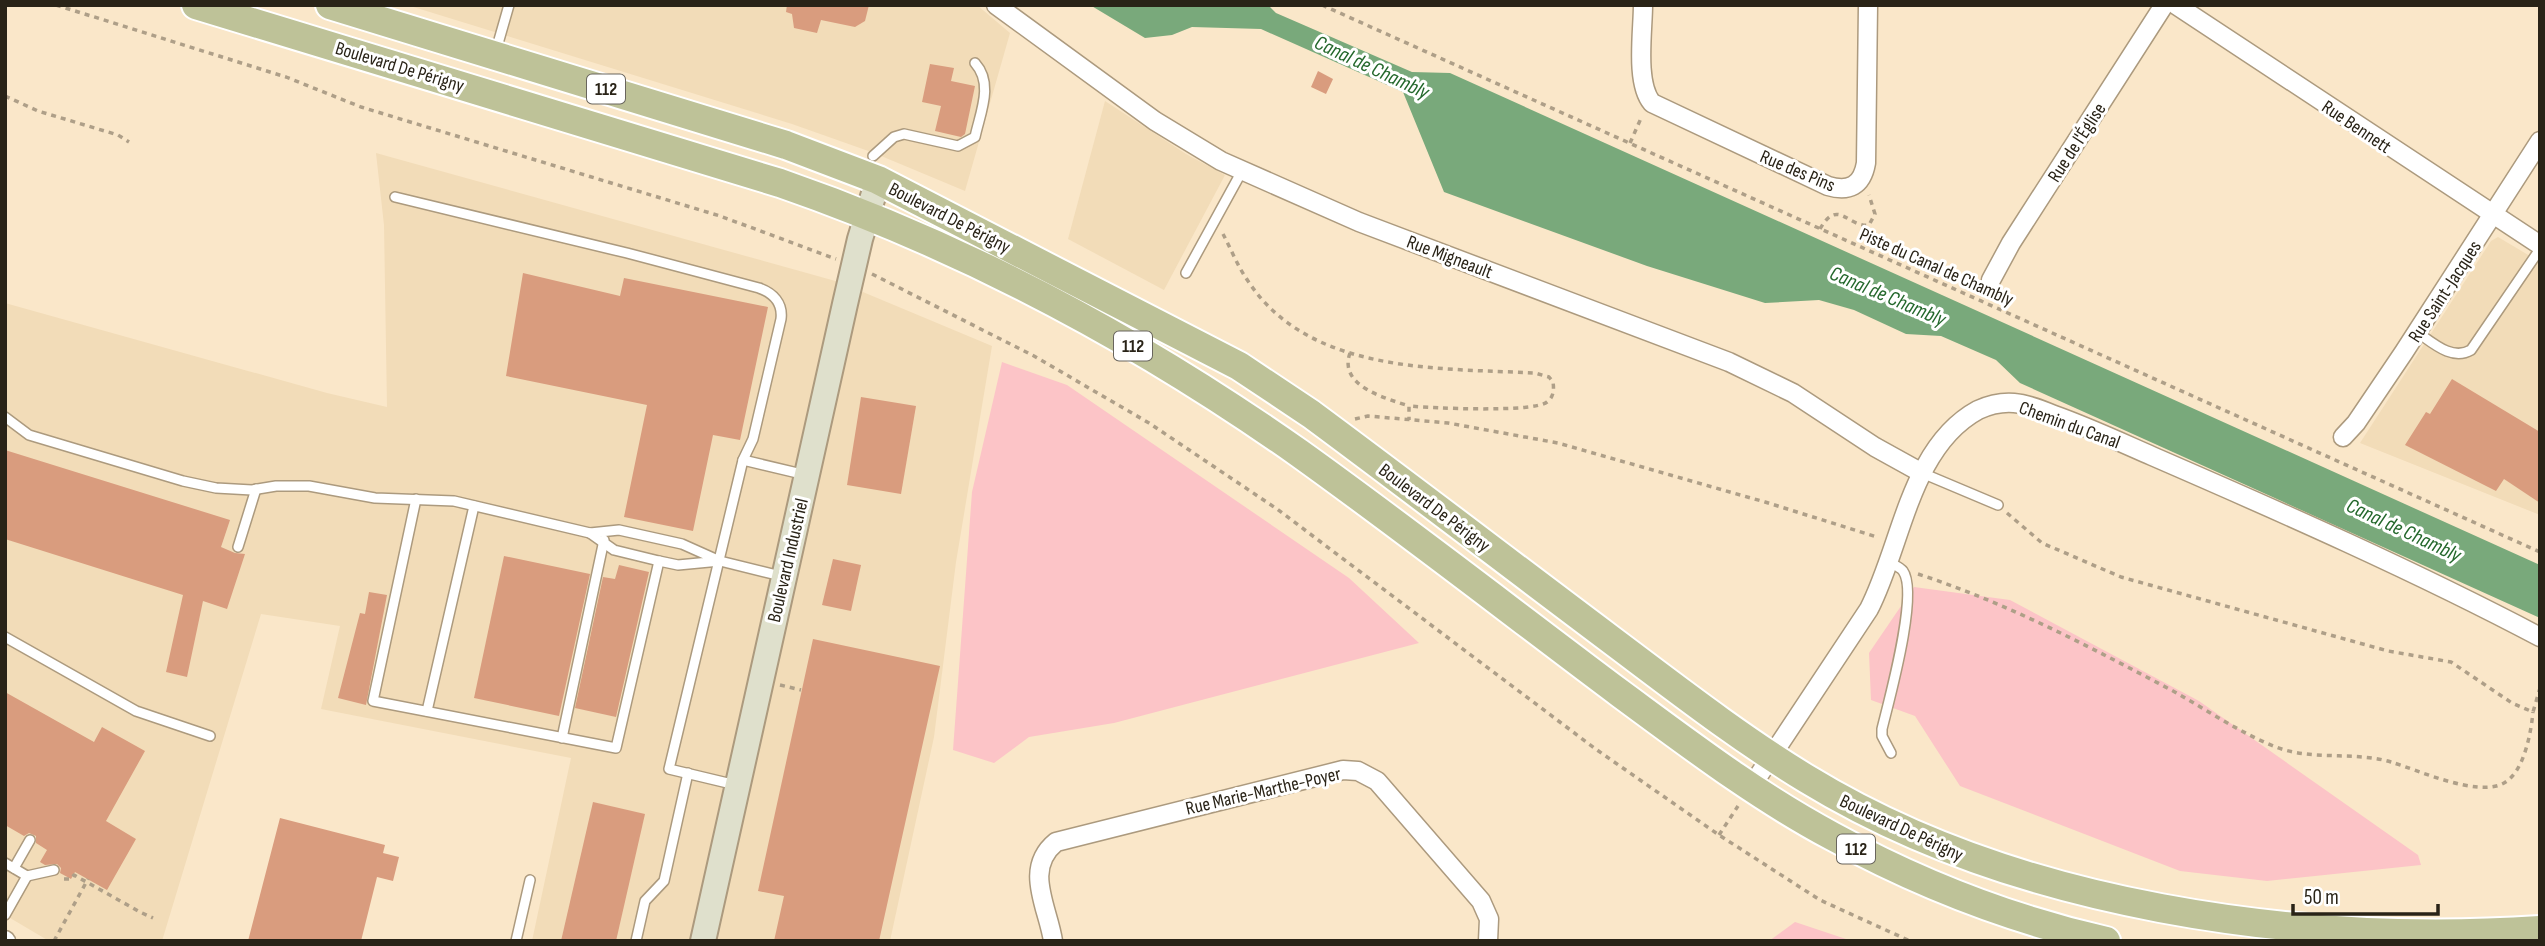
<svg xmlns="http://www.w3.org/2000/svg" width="2545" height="946" viewBox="0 0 2545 946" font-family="'Sofia Sans Condensed',sans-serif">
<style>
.built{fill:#f2dcb8}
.green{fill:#fcc4c7}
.water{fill:#79a97b}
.building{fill:#d99c7e}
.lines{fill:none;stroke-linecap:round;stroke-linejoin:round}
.lane-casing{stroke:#ac9a7e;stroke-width:12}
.street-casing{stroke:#ac9a7e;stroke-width:21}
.secondary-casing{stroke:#ac9a7e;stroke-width:28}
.primary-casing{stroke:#fff;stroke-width:32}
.path{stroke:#ae9f88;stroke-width:3.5;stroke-dasharray:5 5;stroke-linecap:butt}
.lane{stroke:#fff;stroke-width:9}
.street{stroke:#fff;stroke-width:18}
.secondary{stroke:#dfe0cc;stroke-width:24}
.primary{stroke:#bec298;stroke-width:28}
.labels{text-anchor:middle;stroke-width:6;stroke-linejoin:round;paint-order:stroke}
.shield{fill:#fff;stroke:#69655d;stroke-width:2}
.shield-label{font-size:18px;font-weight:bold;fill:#292317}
.street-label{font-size:19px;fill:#292317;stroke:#fff}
.water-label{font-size:21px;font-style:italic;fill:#24682c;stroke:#fff}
</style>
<rect width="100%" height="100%" fill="#fae7c9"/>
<g class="built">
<path d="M407 5H977L1010 33 965 191 874 153 792 124Z"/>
<path d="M1105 101 1186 154 1225 175 1164 290 1068 239Z"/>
<path d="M376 153 839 282 992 346 956 562 934 737 890 941H532L571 758 321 709 340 626 261 614 162 941H49L5 915V303L327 393 387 407 384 225Z"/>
<path d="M2498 237 2540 262V515L2360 443 2491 241Z"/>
</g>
<g class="green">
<path d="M1002 362 1067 385 1349 578 1419 643 1114 723 1029 737 994 763 953 750 972 492Z"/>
<path d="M1914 587 2010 600 2199 701 2418 855 2421 865 2267 881 2180 871 1960 786 1915 716 1871 700 1869 653Z"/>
<path d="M1795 922 1852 941H1769Z"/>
</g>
<path class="water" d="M1090 5H1268L1276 13 1412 72 1450 73 2540 565V618L2020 383 1996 360 1941 336 1906 334 1854 310 1819 300 1765 303 1647 266 1444 192 1403 92 1261 29 1192 27 1172 35 1145 38Z"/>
<g class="building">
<path d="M787 5H869L865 21 855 27 821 20 817 33 794 28 792 14 786 12Z"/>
<path d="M930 64 954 68 951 81 975 86 965 134 961 137 935 131 941 106 922 102Z"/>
<path d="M1318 71 1333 79 1326 94 1311 87Z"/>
<path d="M523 273 620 296 624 278 768 307 740 440 713 435 693 531 624 517 647 405 506 376Z"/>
<path d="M2452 379 2540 432V503L2504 479 2496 491 2405 445 2426 412 2430 414Z"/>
<path d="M861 397 916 406 901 494 847 485Z"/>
<path d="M5 450 230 520 221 547 235 553 245 554 227 609 203 601 187 677 166 672 183 595 5 539Z"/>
<path d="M504 556 590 574 559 716 474 698Z"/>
<path d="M833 559 861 565 851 611 822 605Z"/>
<path d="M619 565 649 572 616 717 575 708 603 577 615 579Z"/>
<path d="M369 592 387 595 366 705 338 698 360 613 365 614Z"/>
<path d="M813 639 940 666 879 941H774L784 896 758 891Z"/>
<path d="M5 692 94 742 102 727 145 751 106 821 136 839 107 890 75 872 71 879 60 873 61 868 57 864 45 865 40 862 47 850 36 843V836L29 833 24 836 5 825Z"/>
<path d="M593 802 645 814 616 941H561Z"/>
<path d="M280 818 385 845 383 853 399 857 393 881 377 877 361 941H248Z"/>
</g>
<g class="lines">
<defs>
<g id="lane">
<path d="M495 54 509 5"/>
<path d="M873 156 894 137 904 134 958 146 975 137C980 113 994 84 975 63"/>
<path d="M395 197 627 253 759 288C773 293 783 303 781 319L753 439 743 460 669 769 736 785"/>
<path d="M1186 273 1242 171"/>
<path d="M2417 332C2433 343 2452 361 2471 350L2540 249"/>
<path d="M5 417 29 435 183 481 216 488 252 490 276 486H309L375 498 454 501 590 533"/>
<path d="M743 460 806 475"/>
<path d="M1922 473 1998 505"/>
<path d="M416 499 373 701 616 748 659 561"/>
<path d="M238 547 256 489"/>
<path d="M720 561 678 565 659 561 614 550 590 533 619 530 682 544 720 561 781 576"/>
<path d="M1889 562C1894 565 1900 567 1903 571 1919 593 1889 700 1882 729V736L1891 753"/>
<path d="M5 637 136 711 210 736"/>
<path d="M427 711 474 506"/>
<path d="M562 738 604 540"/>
<path d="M5 863 27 876 5 915"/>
<path d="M14 868 30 840"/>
<path d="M27 876 54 870"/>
<path d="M516 941 530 880"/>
<path d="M636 941 645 901 664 881 688 773"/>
</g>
<g id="street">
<path d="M996 5 1155 121 1221 161 1359 222 1729 362 1793 393 1875 447 1922 473"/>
<path d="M1643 5C1643 31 1635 83 1652 103L1828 186C1849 192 1862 186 1866 163L1868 5"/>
<path d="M2176 5 2540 245"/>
<path d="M1991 280 2011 243 2164 5"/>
<path d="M2343 437 2356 423 2404 352 2540 141"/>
<path d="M1751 787 1869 609C1902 545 1910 447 1978 410 1989 405 2002 402 2014 403 2028 404 2042 410 2054 415 2088 427 2120 442 2152 456 2281 512 2415 571 2540 637"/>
<path d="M5 940 6 941"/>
<path d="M1053 941C1048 907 1023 869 1056 842L1343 770 1358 771 1377 781 1481 901 1489 919 1488 941"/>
</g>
<path id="secondary" d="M703 941 845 304 860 239 878 180"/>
<g id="primary">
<path d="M196 5 780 183C965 247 1140 341 1299 453 1408 531 1514 614 1621 694 1689 744 1757 796 1832 836 1918 883 2010 919 2106 941"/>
<path d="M330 5 786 145 878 180 1239 366 1311 414C1411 488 1510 564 1610 639 1674 687 1738 737 1807 779 2015 906 2298 946 2540 930"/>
</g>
</defs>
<use href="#lane" class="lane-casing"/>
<use href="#street" class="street-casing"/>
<use href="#secondary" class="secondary-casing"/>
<use href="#primary" class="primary-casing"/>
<g class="path">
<path d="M56 5 286 77 361 107 720 216 836 259"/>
<path d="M1322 5 2540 552"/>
<path d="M5 96 38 111 118 135 129 142"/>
<path d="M1630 143 1642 116"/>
<path d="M1820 229C1838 197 1848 228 1869 225L1875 214 1869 195"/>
<path d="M1223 234C1231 249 1238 267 1248 281 1309 374 1437 368 1535 373L1549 377 1553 382C1554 389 1554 397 1547 402 1533 413 1431 408 1409 406V420"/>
<path d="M872 274 1034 356 1149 423 1277 509 1597 750 1719 835 1820 900 1910 941"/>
<path d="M1350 353C1338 386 1385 398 1409 406"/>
<path d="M1355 419 1368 416 1448 423 1558 443 1765 502 1877 537"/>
<path d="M2007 513 2042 543 2121 577 2388 651 2451 662 2512 703 2533 712 2540 688"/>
<path d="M1918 574C2007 603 2090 647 2173 691 2207 710 2240 733 2276 747 2312 761 2354 751 2391 762 2418 770 2478 798 2504 783 2524 772 2531 733 2533 712"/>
<path d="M780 685 801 690"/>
<path d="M1719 835 1738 806"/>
<path d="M64 879H71L74 875 140 912 153 918"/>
<path d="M54 941 88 879"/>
</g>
<use href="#lane" class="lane"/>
<use href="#street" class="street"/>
<use href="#secondary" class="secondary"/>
<use href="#primary" class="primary"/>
</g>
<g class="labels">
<g class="shield">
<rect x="587" y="74.5" width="38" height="29" rx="5"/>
<rect x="1114" y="331.5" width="38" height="29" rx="5"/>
<rect x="1837" y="834.5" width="38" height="29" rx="5"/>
</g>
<g class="shield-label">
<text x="606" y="95">112</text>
<text x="1133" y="352">112</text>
<text x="1856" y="855">112</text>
</g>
<g class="street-label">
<text transform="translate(400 66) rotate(17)" y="7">Boulevard De Périgny</text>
<text transform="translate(2357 126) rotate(34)" y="7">Rue Bennett</text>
<text transform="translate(2076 142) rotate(-57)" y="7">Rue de l'Église</text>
<text transform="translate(1798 170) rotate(23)" y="7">Rue des Pins</text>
<text transform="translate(950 217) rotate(27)" y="7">Boulevard De Périgny</text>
<text transform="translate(1450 256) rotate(21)" y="7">Rue Migneault</text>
<text transform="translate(1937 266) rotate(24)" y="7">Piste du Canal de Chambly</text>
<text transform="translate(2444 291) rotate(-57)" y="7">Rue Saint-Jacques</text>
<text transform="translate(2070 424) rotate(20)" y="7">Chemin du Canal</text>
<text transform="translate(1435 507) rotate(37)" y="7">Boulevard De Périgny</text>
<text transform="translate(787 560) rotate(-77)" y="7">Boulevard Industriel</text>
<text transform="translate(1263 790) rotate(-13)" y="7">Rue Marie-Marthe-Poyer</text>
<text transform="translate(1902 827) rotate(25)" y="7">Boulevard De Périgny</text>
</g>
<g class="water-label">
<text transform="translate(1372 67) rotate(25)" y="7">Canal de Chambly</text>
<text transform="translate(1888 296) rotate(23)" y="7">Canal de Chambly</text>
<text transform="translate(2404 530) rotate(25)" y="7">Canal de Chambly</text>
</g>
</g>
<rect width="2545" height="946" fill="none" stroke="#292317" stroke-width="14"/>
<path d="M2293 904v10h145v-10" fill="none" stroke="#292317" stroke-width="3.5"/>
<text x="2304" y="904" font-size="21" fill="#292317" stroke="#ffffff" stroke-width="5" paint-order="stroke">50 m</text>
</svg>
